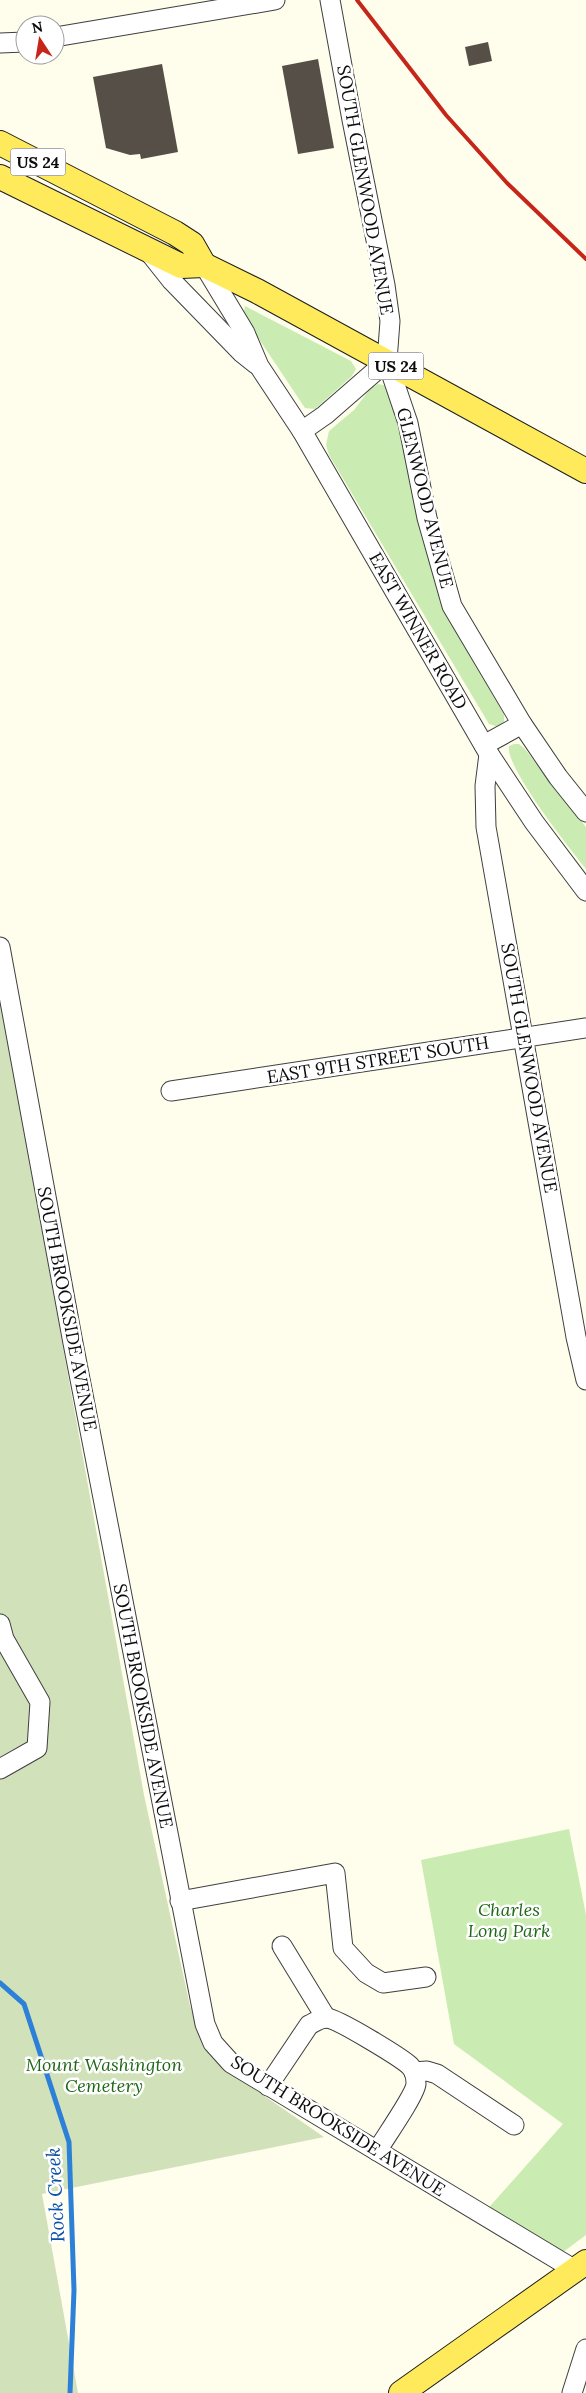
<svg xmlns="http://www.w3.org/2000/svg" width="586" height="2393" viewBox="0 0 586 2393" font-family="Lora,serif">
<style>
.green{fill:#caecb2}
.cemetery{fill:#d1e2bb}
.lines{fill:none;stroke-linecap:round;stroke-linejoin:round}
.stream{stroke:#2d80d7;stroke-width:5}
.building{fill:#564f48}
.minor-casing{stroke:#3f3f3f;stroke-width:21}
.major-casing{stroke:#1d1d1d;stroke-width:26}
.minor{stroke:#fff;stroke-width:19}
.major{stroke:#ffea5b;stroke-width:24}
.rail{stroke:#c6261a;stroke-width:4}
.labels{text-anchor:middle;stroke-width:5;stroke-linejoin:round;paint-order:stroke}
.shield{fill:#fff;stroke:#555;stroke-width:1}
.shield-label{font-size:16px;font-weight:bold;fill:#0c0c0c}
.street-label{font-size:18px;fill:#0c0c0c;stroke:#fff}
.park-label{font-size:18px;font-style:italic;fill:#206818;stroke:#fff}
.water-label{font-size:19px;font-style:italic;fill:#0d52a7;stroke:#fff}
</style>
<rect width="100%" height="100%" fill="#fffdeb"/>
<g class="green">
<path d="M245 306 351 361 356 369 352 376 315 409 305 408 243 315Z"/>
<path d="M378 384 387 386 392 396 422 538 435 579 450 621 504 714V722L498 727 489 724 329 455 326 445 329 431 354 410 370 389Z"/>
<path d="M514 744H519L525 749 586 827V869C571 851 504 765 509 746Z"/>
<path d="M569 1829 586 1915V2235L555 2258 483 2214 563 2124 454 2044 421 1860Z"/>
</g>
<path class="cemetery" d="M0 999 144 1795 190 2006 203 2042 240 2079 324 2137 42 2194 78 2393H0Z"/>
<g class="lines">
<path class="stream" d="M0 1983 24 2004 69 2142 74 2290 70 2393"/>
</g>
<g class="building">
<path d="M488 42 492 61 469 66 465 47Z"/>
<path d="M318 59 334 148 298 154 282 66Z"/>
<path d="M162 64 178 152 141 159 140 154 130 155 106 148 93 77Z"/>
</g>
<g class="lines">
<defs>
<g id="minor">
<path d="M55 37 275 0"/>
<path d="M0 43 25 42"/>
<path d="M149 252 172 281 241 352 256 364"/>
<path d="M204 265 245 333 259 366 302 431 489 754 534 822 586 891"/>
<path d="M387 361 408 423 427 518 452 606 522 724 558 777 586 812"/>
<path d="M302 431 325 415 387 361 390 321 385 285 352 120 330 0"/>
<path d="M484 745 522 724"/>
<path d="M489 754 485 786 486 827 576 1337 586 1380"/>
<path d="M0 947 73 1343 205 2024 213 2043 231 2063 575 2270"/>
<path d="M171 1091 586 1028"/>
<path d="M0 1624 4 1639 40 1702 37 1748 0 1769"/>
<path d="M180 1901 335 1873 343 1948 366 1973 383 1983 426 1977"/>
<path d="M282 1946 326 2018"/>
<path d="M414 2072 427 2071 437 2074 514 2125"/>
<path d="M268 2086 309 2025C315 2022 320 2018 327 2018 338 2019 402 2058 410 2066 415 2071 416 2078 416 2084 415 2095 384 2139 377 2151"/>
<path d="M572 2393 586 2349"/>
</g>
<g id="major">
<path d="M0 143 175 233 192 244 204 265"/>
<path d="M0 177 181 266 204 265 257 291 586 471"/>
<path d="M401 2393 586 2262"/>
</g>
</defs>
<use href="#minor" class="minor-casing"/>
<use href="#major" class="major-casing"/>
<use href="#minor" class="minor"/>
<use href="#major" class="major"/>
<path class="rail" d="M357 0 446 115 507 183 586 259"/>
</g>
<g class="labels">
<g class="shield">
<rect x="10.5" y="148.5" width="55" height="27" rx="4"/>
<rect x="368.5" y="352.5" width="55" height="27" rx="4"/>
</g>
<g class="shield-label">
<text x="38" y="168">US 24</text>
<text x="396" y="372">US 24</text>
</g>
<g class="street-label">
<text transform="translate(365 190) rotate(80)" y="6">SOUTH GLENWOOD AVENUE</text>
<text transform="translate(425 498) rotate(76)" y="6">GLENWOOD AVENUE</text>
<text transform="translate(418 631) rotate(60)" y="6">EAST WINNER ROAD</text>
<text transform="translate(378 1060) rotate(-9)" y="6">EAST 9TH STREET SOUTH</text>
<text transform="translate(529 1068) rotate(80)" y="6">SOUTH GLENWOOD AVENUE</text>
<text transform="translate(67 1309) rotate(79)" y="6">SOUTH BROOKSIDE AVENUE</text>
<text transform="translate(143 1706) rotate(79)" y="6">SOUTH BROOKSIDE AVENUE</text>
<text transform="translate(338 2126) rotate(32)" y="6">SOUTH BROOKSIDE AVENUE</text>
</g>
<g class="park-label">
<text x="509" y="1916">Charles<tspan x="509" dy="21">Long Park</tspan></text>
<text x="104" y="2071">Mount Washington<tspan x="104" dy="21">Cemetery</tspan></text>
</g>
<g class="water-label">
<text transform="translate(55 2195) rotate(-93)" y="7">Rock Creek</text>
</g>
</g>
<g transform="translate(40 40) rotate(348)"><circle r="24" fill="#ffffff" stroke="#9e9e9e"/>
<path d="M0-4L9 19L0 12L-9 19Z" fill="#c6261a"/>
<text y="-8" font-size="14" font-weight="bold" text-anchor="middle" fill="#0c0c0c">N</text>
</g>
</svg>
